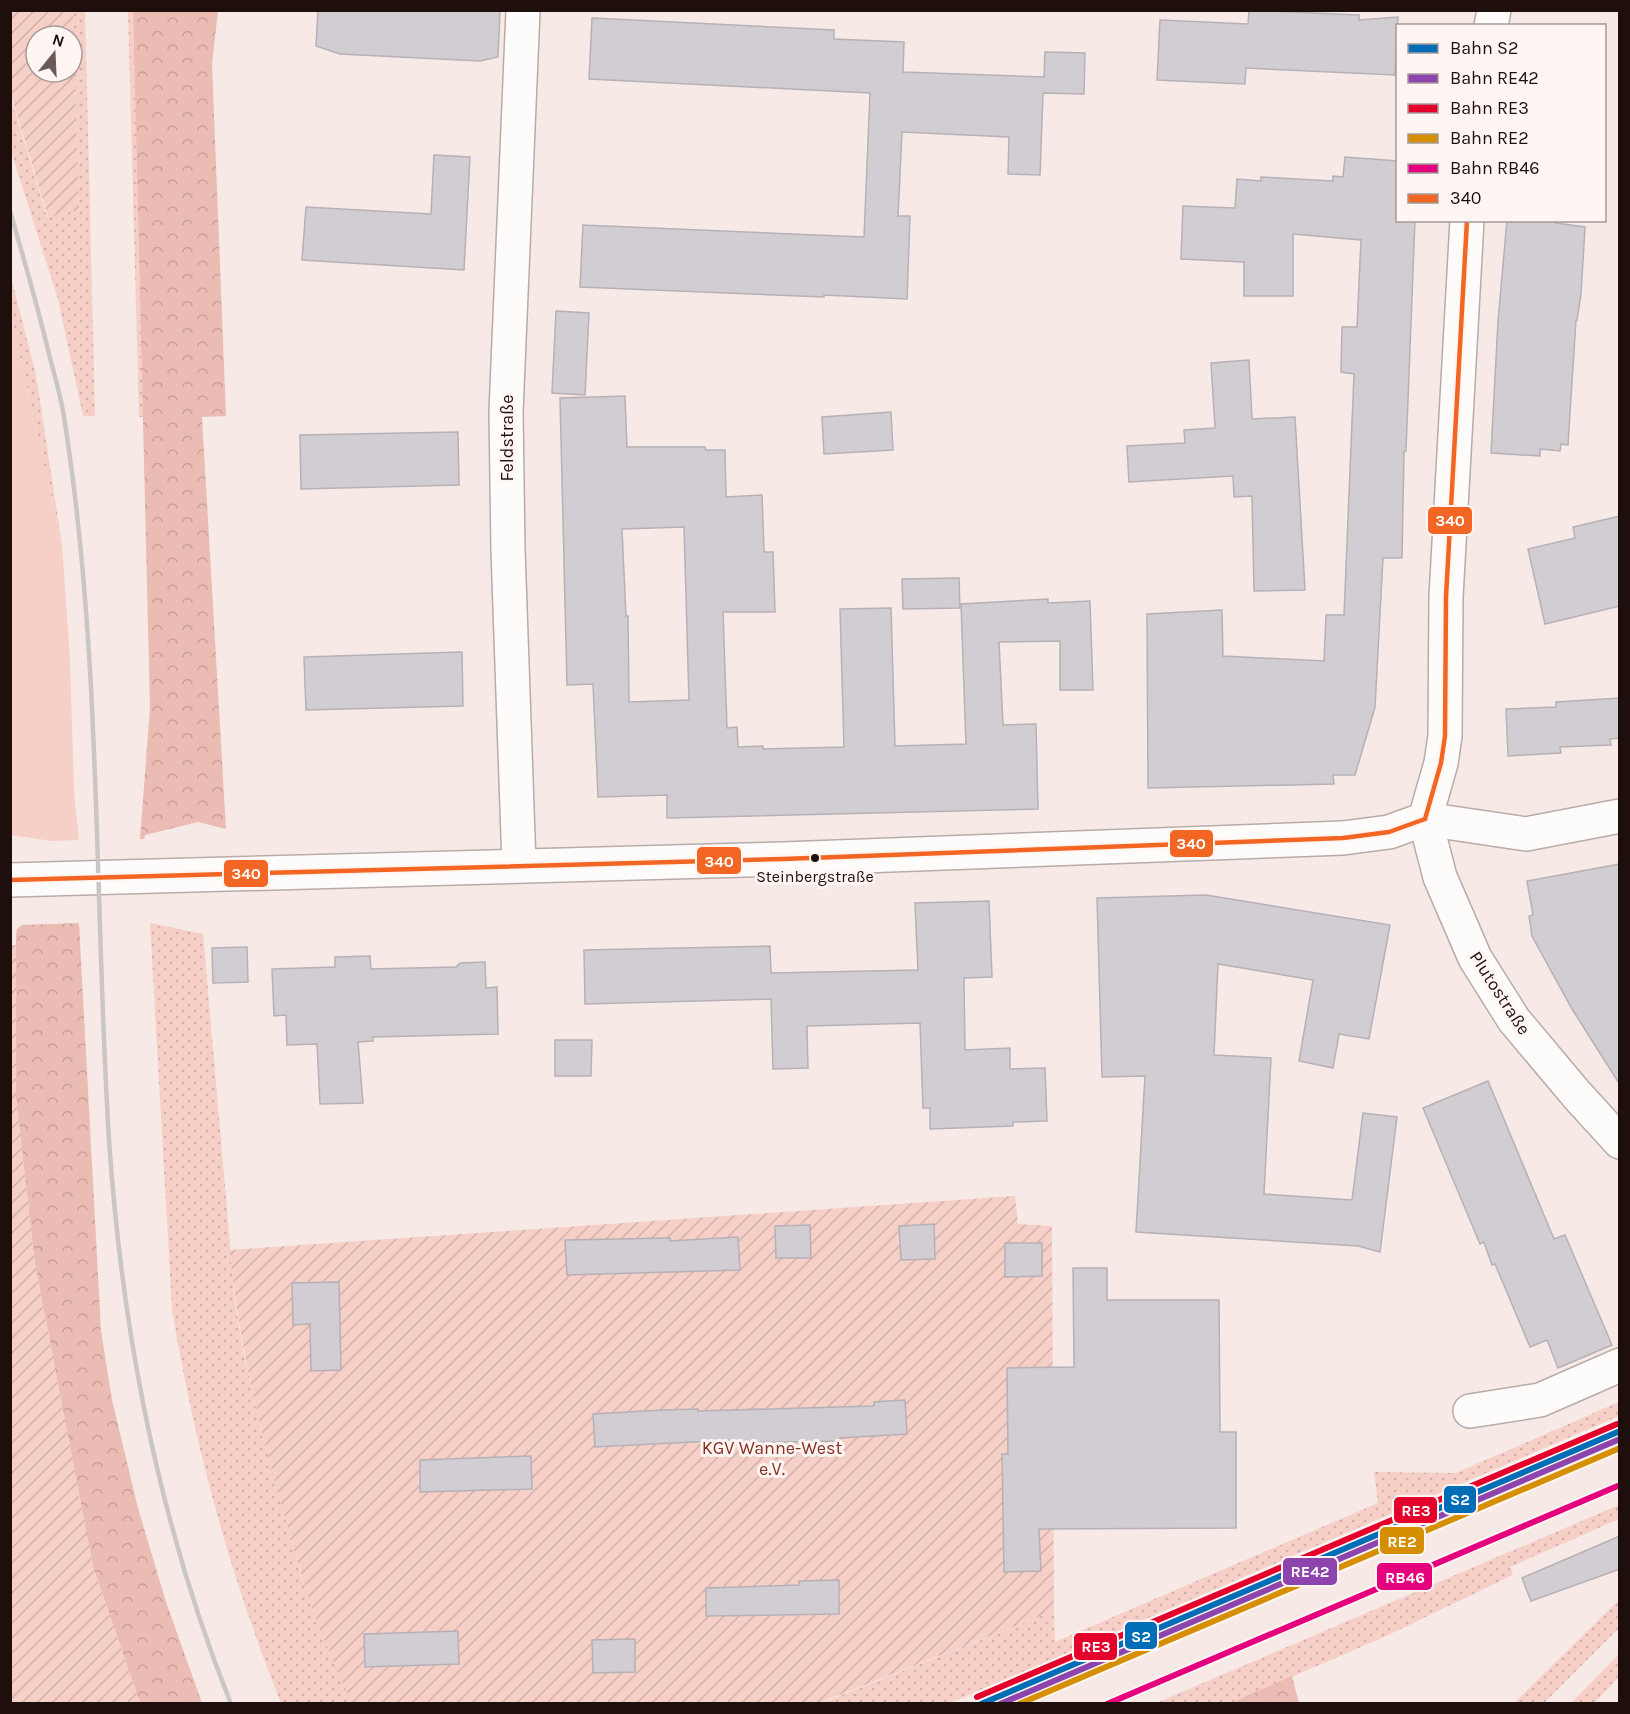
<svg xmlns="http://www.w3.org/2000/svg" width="1630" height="1714" viewBox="0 0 1630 1714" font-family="Karla,sans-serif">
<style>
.grass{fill:url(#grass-dots)}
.forest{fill:url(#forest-crowns)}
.park{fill:#f6cfc7}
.garden{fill:url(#garden-furrows);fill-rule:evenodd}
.building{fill:#d1cdd2;stroke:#b5b1b6;stroke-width:1.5;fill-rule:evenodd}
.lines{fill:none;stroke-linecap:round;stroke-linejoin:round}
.minor-casing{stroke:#b9aba8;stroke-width:36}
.minor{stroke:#fefcfb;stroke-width:33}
.rail{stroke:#cac6c5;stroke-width:4.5}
.bus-1-casing{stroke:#fff6f4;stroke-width:9}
.bus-1{stroke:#f26522;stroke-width:4.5}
.rail-1-casing{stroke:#fff6f4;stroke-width:10}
.rail-2-casing{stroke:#fff6f4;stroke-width:10}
.rail-3-casing{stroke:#fff6f4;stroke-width:10}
.rail-4-casing{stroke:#fff6f4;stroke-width:10}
.rail-5-casing{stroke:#fff6f4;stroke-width:10}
.rail-1{stroke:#006db6;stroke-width:6}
.rail-2{stroke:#8e44ad;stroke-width:6}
.rail-3{stroke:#e4002b;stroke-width:6}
.rail-4{stroke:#d68f02;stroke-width:6}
.rail-5{stroke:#e5007d;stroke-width:6}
.bus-dot{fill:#1e0f0d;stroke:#fff6f4;stroke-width:2}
.labels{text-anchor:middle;stroke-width:6;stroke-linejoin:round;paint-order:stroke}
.bus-label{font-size:16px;fill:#1e0f0d;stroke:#fff6f4}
.street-label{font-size:18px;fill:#1e0f0d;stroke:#fff6f4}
.park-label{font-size:18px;fill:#852e21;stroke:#fff6f4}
.line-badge{stroke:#fff6f4;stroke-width:2}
.badge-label{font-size:16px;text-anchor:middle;font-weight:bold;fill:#fff}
</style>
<defs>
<pattern id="grass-dots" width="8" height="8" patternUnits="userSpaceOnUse" patternTransform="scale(1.5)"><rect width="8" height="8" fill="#f6cfc7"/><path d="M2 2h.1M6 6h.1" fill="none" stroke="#d2b1aa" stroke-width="1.8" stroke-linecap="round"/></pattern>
<pattern id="forest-crowns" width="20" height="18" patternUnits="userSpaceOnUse" patternTransform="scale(1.5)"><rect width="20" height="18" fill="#ebbcb3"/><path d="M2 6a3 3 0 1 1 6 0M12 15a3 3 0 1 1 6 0" fill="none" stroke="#c9a099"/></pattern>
<pattern id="garden-furrows" width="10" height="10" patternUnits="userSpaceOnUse" patternTransform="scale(1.5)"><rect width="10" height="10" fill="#f6cfc7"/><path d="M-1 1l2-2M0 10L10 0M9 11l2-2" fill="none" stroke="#d2b1aa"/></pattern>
</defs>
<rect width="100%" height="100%" fill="#f7e9e6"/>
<g class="grass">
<path d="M73 11H85L95 416H83L58 299 11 151 10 95 47 217 79 210Z"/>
<path d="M128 11H133L143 417H139Z"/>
<path d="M10 273 36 375 62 545 11 316Z"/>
<path d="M150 923 203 934 235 1301 243 1351 261 1430 301 1576 321 1631 352 1703H281C230 1576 194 1444 172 1309Z"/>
<path d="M1619 1402V1416L950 1703 819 1704 1054 1611 1055 1642 1378 1503 1374 1472 1456 1473Z"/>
<path d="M1619 1505V1519L1510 1567 1513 1575 1384 1637 1231 1703 1154 1704Z"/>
<path d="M1619 1600V1628L1544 1703H1514Z"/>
<path d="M1619 1654V1677L1594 1703 1570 1704Z"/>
</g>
<g class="forest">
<path d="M133 11H218L212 64 226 416 202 417 226 829 198 822 145 835 144 839H140L150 708Z"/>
<path d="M79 923 101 1331 112 1400 138 1508 166 1602 202 1703H140L93 1567 35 1264 16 1098V935L17 929 22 925Z"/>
<path d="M1292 1676 1299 1703H1231Z"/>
</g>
<path class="park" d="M11 316 62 545 70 659 74 791 79 840 52 841 11 835Z"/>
<g class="garden">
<path d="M10 11H73L79 210 48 217 11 95ZM36 36H72V72H36Z"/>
<path d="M11 945H16V1098L35 1264 93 1567 140 1703H11Z"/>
<path d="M1015 1196 1018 1224 1052 1226 1054 1611 819 1703H352C341 1680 331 1656 321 1632 306 1594 295 1554 284 1514 259 1428 238 1340 230 1250Z"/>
</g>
<g class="building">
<path d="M318 10H500L498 57 480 61 340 54 316 46Z"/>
<path d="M1249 10 1359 15V20L1398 17 1395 75 1246 68 1245 84 1157 80 1160 20 1248 24Z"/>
<path d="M592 18 834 30V39L904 42 903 72 1044 77 1045 52 1085 53 1084 94 1043 93 1040 175 1008 174 1009 137 902 132 898 216H910L907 299 824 295V297L580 287 583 225 864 237 870 93 589 79Z"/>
<path d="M434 155 470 157 464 270 302 260 306 207 431 214Z"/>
<path d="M1345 157 1398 161V220H1415L1406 451H1404L1402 558H1383L1375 707 1355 775H1333L1334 784 1148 788 1147 614 1222 610 1223 656 1324 661 1326 615H1344L1354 374 1341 372 1342 327H1357L1361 240 1293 234V296H1244V262L1181 259 1183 206 1235 208 1237 179 1261 181V177L1333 181V176L1343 177Z"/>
<path d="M1507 220H1556V223L1585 227 1581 294 1577 320H1576L1568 445 1561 444 1560 451 1540 449V456L1491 453 1498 321Z"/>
<path d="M556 311 589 313 585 395 552 393Z"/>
<path d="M1249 360 1252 419 1295 417 1305 590 1254 591 1252 496 1234 497 1233 476 1129 482 1127 446 1185 443 1184 430 1215 428 1211 363Z"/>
<path d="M625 396 627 447H705L706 450H725L726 497 762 495 764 552H773L775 612H723L727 728 737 727 738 747 763 746V749L844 747 840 609 891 608 895 746 966 744 961 604 1048 599V603L1090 601 1093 690H1060V641L999 642 1003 725 1036 724 1038 809 667 818V795L598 797 593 684 567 685 560 398ZM684 527 689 700 629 702 628 616H626L622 529Z"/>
<path d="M891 412 893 450 824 454 822 417Z"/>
<path d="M458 432 459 485 301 489 300 435Z"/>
<path d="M1620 516V606L1545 624 1528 549 1575 538 1573 527Z"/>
<path d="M959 578 960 608 903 609 902 579Z"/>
<path d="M462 652 463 706 306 710 304 657Z"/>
<path d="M1620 698V738L1610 739 1611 745 1560 747 1561 753 1508 756 1506 709 1556 707V702Z"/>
<path d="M1620 864V1085L1572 1009 1532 936 1529 916 1533 915 1527 881Z"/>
<path d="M1206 895 1390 925 1369 1039 1339 1034 1333 1068 1299 1061 1313 980 1218 964 1214 1055 1271 1058 1264 1194 1352 1200 1363 1113 1397 1117 1380 1252 1358 1246 1136 1232 1145 1076 1102 1077 1097 898Z"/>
<path d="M989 901 992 977 964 978 965 1050 1010 1048V1069L1045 1068 1047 1121 1013 1122V1126L930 1129V1108H923L920 1023 807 1026 808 1068 773 1069 771 999 585 1004 584 950 770 946 771 973 918 970 915 903Z"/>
<path d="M247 947 248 982 213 983 212 948Z"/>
<path d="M370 956 371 969 456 967 460 963 485 962 486 988 497 987 498 1034 373 1037V1041L358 1042 363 1103 320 1104 317 1044 287 1045 286 1015 274 1016 272 969 335 967V957Z"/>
<path d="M555 1040H592L591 1076H555Z"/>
<path d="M1488 1081 1554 1239 1565 1235 1612 1345 1558 1368 1547 1340 1530 1347 1495 1264 1492 1265 1484 1242 1480 1244 1423 1108Z"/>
<path d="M934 1224 935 1259 901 1260 899 1226Z"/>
<path d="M810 1225 811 1258H776L775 1226Z"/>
<path d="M738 1237 740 1270 567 1275 565 1240 670 1238V1241Z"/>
<path d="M1005 1243H1042V1276L1005 1277Z"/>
<path d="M1073 1268H1107V1300H1219L1220 1432H1236V1528L1039 1529 1041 1571 1004 1572 1002 1454H1008L1007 1368 1074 1367Z"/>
<path d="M339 1282 341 1370 311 1371 310 1324 293 1325 292 1283Z"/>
<path d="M905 1400 907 1434 840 1438V1441L734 1443V1440L595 1447 593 1414 662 1410 698 1409V1411L874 1406V1402Z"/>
<path d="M531 1456 532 1489 420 1492V1460Z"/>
<path d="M1620 1536V1569L1531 1601 1522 1578Z"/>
<path d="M839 1580V1614L706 1616V1588L799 1585V1581Z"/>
<path d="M458 1631 459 1664 365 1667 364 1634Z"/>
<path d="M635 1639V1672L593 1673 592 1640Z"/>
</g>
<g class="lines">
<defs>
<g id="minor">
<path d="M1491 26 1494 10"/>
<path d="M1425 819 1441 763 1445 736 1446 597 1467 220"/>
<path d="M1425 819 1440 877 1475 958 1514 1020 1577 1095 1620 1142"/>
<path d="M519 865 508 550 506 412 523 10"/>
<path d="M10 880 783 859 1343 838 1389 832 1425 819 1526 834 1620 816"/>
<path d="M1470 1411 1540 1400 1620 1365"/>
</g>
</defs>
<use href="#minor" class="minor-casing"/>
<use href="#minor" class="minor"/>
<path class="rail" d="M10 211C24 259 38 308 50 358 55 377 61 397 64 417 102 656 94 899 109 1140 122 1332 159 1524 231 1704"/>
<defs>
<g id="bus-1">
<path d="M1425 819 1441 763 1445 736 1446 597 1467 220"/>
<path d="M10 880 783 859 1343 838 1389 832 1425 819"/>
</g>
</defs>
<use href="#bus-1" class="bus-1-casing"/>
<use href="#bus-1" class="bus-1"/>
<defs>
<path id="rail-1" d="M981 1704 1620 1431"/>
<path id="rail-2" d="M1000 1704 1620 1439"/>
<path id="rail-3" d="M977 1697 1617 1424"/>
<path id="rail-4" d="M1019 1704 1620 1448"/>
<path id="rail-5" d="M1107 1704 1620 1485"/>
</defs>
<use href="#rail-1" class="rail-1-casing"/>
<use href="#rail-2" class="rail-2-casing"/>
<use href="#rail-3" class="rail-3-casing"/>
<use href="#rail-4" class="rail-4-casing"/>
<use href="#rail-5" class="rail-5-casing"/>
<use href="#rail-1" class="rail-1"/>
<use href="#rail-2" class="rail-2"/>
<use href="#rail-3" class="rail-3"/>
<use href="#rail-4" class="rail-4"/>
<use href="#rail-5" class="rail-5"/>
</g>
<circle class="bus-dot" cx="815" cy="858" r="5"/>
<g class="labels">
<g class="bus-label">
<text x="815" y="882">Steinbergstraße</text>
</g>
<g class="street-label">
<text transform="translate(507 438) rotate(-90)" y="6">Feldstraße</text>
<text transform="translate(1500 993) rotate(57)" y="6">Plutostraße</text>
</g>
<g class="park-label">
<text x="772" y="1454">KGV Wanne-West<tspan x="772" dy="21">e.V.</tspan></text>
</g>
</g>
<g class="line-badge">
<rect x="1427" y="506" width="46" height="29" rx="6" fill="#f26522"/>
<rect x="1169" y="829" width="45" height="29" rx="6" fill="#f26522"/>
<rect x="696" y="846" width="46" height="29" rx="6" fill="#f26522"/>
<rect x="223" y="859" width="46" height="29" rx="6" fill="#f26522"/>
<rect x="1443" y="1485" width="34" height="29" rx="6" fill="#006db6"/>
<rect x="1393" y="1496" width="45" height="28" rx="6" fill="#e4002b"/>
<rect x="1379" y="1526" width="46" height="29" rx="6" fill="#d68f02"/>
<rect x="1282" y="1557" width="56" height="29" rx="6" fill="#8e44ad"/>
<rect x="1376" y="1562" width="57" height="29" rx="6" fill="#e5007d"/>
<rect x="1124" y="1621" width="34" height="29" rx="6" fill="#006db6"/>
<rect x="1073" y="1632" width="45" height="29" rx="6" fill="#e4002b"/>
</g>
<g class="badge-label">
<text x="1450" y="526">340</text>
<text x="1191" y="849">340</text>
<text x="719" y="867">340</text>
<text x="246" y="879">340</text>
<text x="1460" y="1505">S2</text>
<text x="1416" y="1516">RE3</text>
<text x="1402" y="1547">RE2</text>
<text x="1310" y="1577">RE42</text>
<text x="1405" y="1583">RB46</text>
<text x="1141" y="1642">S2</text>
<text x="1096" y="1652">RE3</text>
</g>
<rect width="1630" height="1714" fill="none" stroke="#1e0f0d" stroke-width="24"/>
<rect x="1396" y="24" width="210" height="198" fill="#fff6f4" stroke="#a59a98" stroke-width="1.5"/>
<rect x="1408" y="44" width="30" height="9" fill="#006db6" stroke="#a59a98" stroke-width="1.5"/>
<text x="1450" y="54" font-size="18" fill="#1e0f0d">Bahn S2</text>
<rect x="1408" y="74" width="30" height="9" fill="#8e44ad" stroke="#a59a98" stroke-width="1.5"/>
<text x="1450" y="84" font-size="18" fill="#1e0f0d">Bahn RE42</text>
<rect x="1408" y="104" width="30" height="9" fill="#e4002b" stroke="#a59a98" stroke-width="1.5"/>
<text x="1450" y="114" font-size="18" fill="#1e0f0d">Bahn RE3</text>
<rect x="1408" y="134" width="30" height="9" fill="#d68f02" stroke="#a59a98" stroke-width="1.5"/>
<text x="1450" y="144" font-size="18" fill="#1e0f0d">Bahn RE2</text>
<rect x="1408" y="164" width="30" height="9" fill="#e5007d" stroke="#a59a98" stroke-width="1.5"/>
<text x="1450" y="174" font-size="18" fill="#1e0f0d">Bahn RB46</text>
<rect x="1408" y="194" width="30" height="9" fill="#f26522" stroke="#a59a98" stroke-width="1.5"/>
<text x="1450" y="204" font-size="18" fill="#1e0f0d">340</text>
<g transform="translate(54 54) rotate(18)"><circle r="28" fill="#fff6f4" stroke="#a59a98" stroke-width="1.5"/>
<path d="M0-4.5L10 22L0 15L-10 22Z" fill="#6a5b59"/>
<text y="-9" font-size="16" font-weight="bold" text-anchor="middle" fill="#1e0f0d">N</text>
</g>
</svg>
